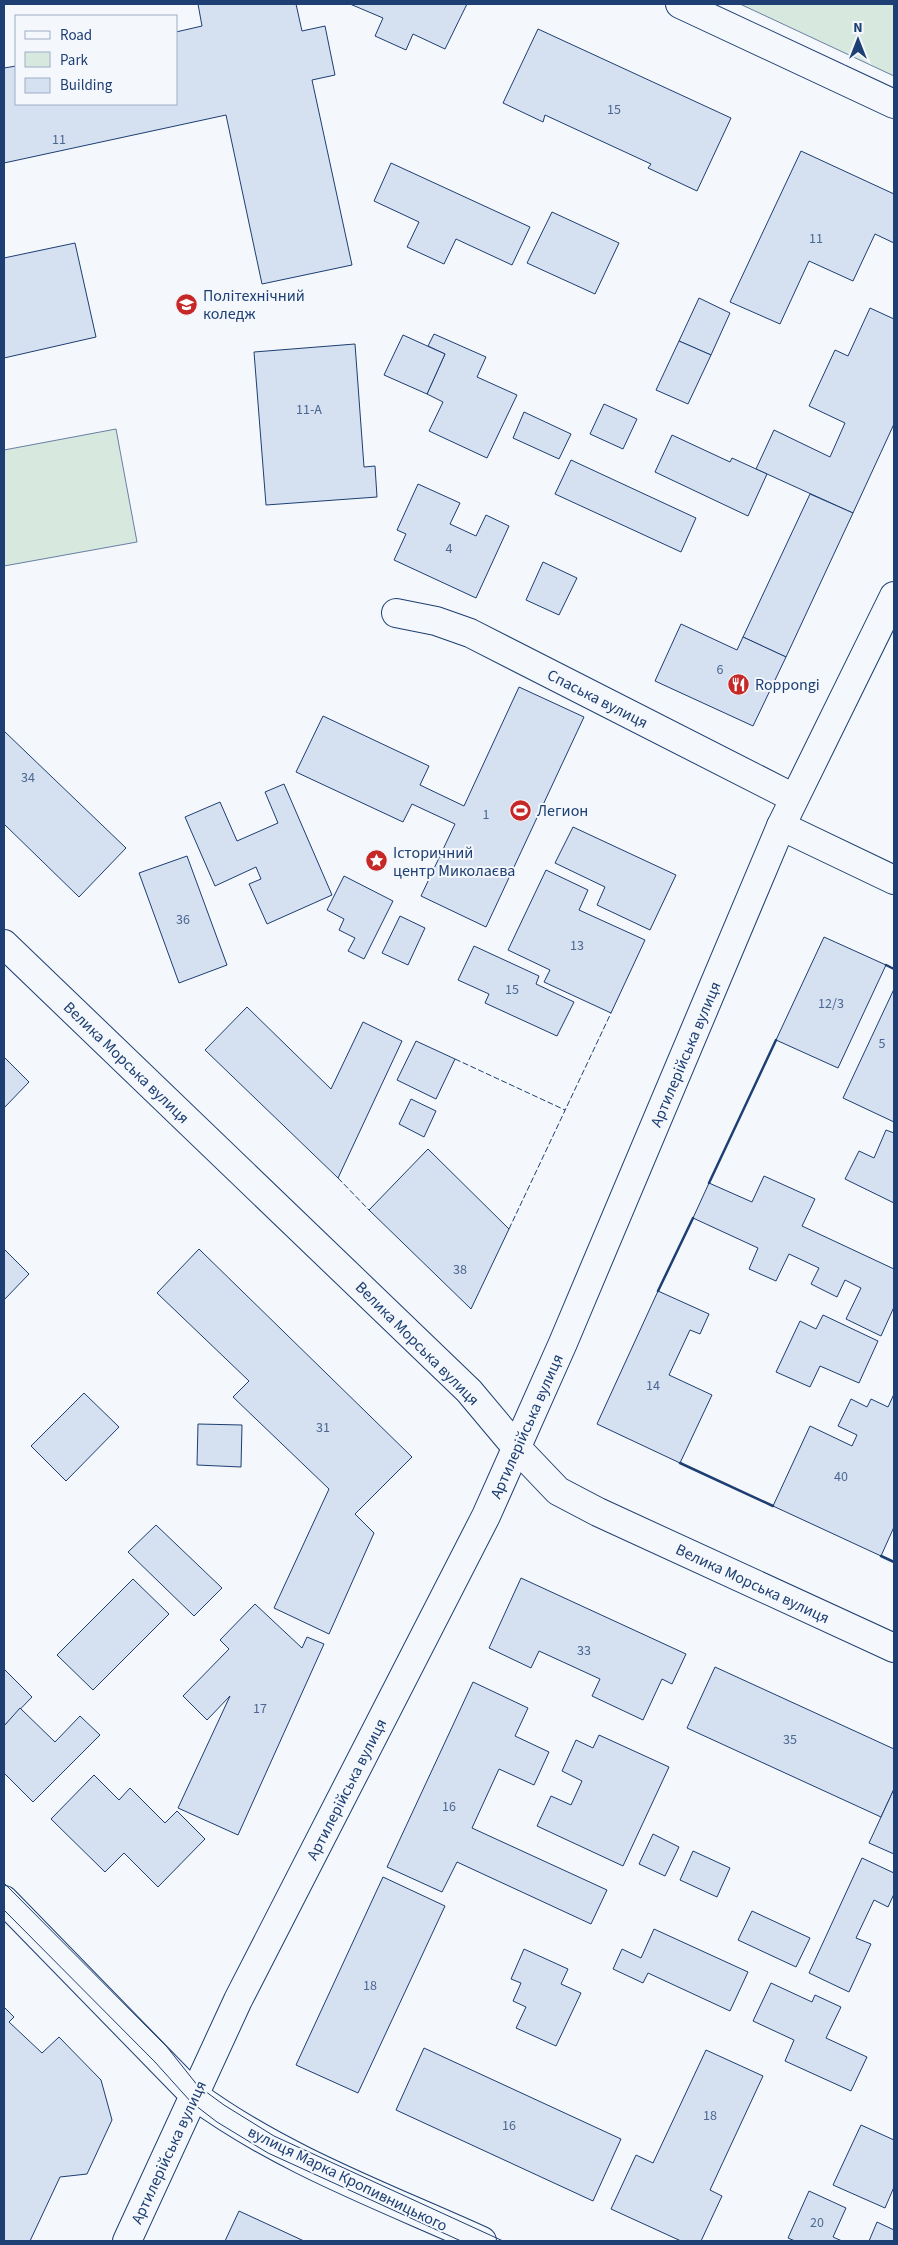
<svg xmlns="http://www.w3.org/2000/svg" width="898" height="2245" viewBox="0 0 898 2245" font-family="'Source Sans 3',sans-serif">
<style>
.green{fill:#d7e8df;stroke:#687fa3}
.building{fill:#d5e0f0;stroke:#1d3f73}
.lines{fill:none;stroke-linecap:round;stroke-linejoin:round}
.minor-casing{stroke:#1d3f73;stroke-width:30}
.tertiary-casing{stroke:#1d3f73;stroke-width:30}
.trunk-casing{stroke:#1d3f73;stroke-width:30}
.minor{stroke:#f4f7fb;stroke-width:28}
.tertiary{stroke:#f4f7fb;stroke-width:28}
.trunk{stroke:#f4f7fb;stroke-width:28}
.tram{stroke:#1d3f73;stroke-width:1}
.fence{stroke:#1d3f73;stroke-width:1;stroke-dasharray:6 2.5;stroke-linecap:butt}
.wall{stroke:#1d3f73;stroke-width:2.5}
.labels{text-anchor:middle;stroke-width:4;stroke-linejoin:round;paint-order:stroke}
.number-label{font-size:14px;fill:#4b6792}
.poi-label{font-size:16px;fill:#1d3f73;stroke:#f4f7fb;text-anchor:start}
.street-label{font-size:16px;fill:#1d3f73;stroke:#f4f7fb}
</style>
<rect width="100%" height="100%" fill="#f4f7fb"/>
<g class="green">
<path d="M740 4H894V76Z"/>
<path d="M116 429 137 542 4 566V450Z"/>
</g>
<g class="building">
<path d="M198 4H296L302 31 325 26 335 75 312 80 352 265 262 284 226 115 4 163V68L16 66V104H176V32L202 26Z"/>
<path d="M350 4H467L445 49 413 34 406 50 375 36 383 18Z"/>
<path d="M538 29 731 118 697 191 648 168 651 164 545 115 543 122 503 103Z"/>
<path d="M801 151 894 194V243L875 234 853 281 809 261 780 324 730 302Z"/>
<path d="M391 163 530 227 512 265 456 239 444 264 407 247 419 222 374 201Z"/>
<path d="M552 212 619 243 595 294 527 263Z"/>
<path d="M75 243 96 337 4 358V258Z"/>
<path d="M699 298 730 313 711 355 679 341Z"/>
<path d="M870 308 894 319V424L853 513 756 469 774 430 830 457 845 423 809 406 835 350 848 356Z"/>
<path d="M434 334 486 357 477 377 517 395 487 458 429 431 443 402 427 394 445 354 428 346Z"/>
<path d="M403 335 445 354 427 394 384 375Z"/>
<path d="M679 341 711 355 688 404 656 390Z"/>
<path d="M355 344 364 467 375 466 377 497 266 505 254 352Z"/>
<path d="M604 404 637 419 623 449 590 434Z"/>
<path d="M524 412 571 434 559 459 513 438Z"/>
<path d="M672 435 730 462 732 458 767 474 748 516 655 472Z"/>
<path d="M571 460 696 518 681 552 555 494Z"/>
<path d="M418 484 460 503 450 524 476 536 486 515 509 526 476 598 394 560 406 534 397 530Z"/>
<path d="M810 494 853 513 786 657 743 637Z"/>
<path d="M543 562 577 578 559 615 526 600Z"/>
<path d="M681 624 737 650 743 637 786 657 753 726 655 681Z"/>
<path d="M519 687 584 717 486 927 421 896 455 824 412 804 403 822 296 772 323 716 429 766 420 785 464 806Z"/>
<path d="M4 731 126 848 79 897 4 824Z"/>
<path d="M284 784 332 895 267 924 249 884 261 879 256 867 215 886 185 817 220 802 237 841 278 823 265 792Z"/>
<path d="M573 827 676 875 650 930 597 905 605 887 555 863Z"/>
<path d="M187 856 227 965 179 983 139 873Z"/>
<path d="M546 870 588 890 579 910 645 940 611 1013 544 982 550 970 508 950Z"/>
<path d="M344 876 393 901 364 959 348 951 355 938 339 930 344 919 327 910Z"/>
<path d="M400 916 425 928 408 965 382 953Z"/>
<path d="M824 937 886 965 838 1068 776 1040Z"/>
<path d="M474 946 539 976 536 984 574 1002 557 1036 485 1003 489 994 458 980Z"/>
<path d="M894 989V1122L843 1098Z"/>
<path d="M247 1007 331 1089 363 1022 402 1041 338 1178 205 1050Z"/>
<path d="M416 1041 455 1059 436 1099 397 1080Z"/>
<path d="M4 1057 29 1082 4 1108Z"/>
<path d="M411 1099 436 1111 424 1137 399 1124Z"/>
<path d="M886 1130 894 1133V1203L845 1179 859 1151 874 1158Z"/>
<path d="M428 1149 509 1229 471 1309 369 1210Z"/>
<path d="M764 1176 815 1199 802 1226 894 1269V1307L881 1336 846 1319 861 1288 845 1280 837 1297 811 1284 819 1268 789 1254 776 1281 749 1269 758 1248 693 1218 709 1183 752 1202Z"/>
<path d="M4 1249 29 1274 4 1300Z"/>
<path d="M199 1249 412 1457 355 1514 374 1533 329 1634 274 1608 329 1489 233 1397 249 1381 157 1293Z"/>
<path d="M658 1291 709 1314 700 1334 690 1330 669 1375 712 1395 680 1463 597 1424Z"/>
<path d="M823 1315 878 1341 859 1383 820 1366 810 1387 776 1372 800 1321 816 1329Z"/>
<path d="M84 1393 119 1427 66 1481 31 1446Z"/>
<path d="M894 1394V1527L881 1556 773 1506 810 1426 852 1446 857 1435 838 1426 851 1399 867 1407 871 1399 888 1407Z"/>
<path d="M198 1424 242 1425 241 1467 197 1465Z"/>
<path d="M156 1525 222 1588 194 1616 128 1552Z"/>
<path d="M521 1578 686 1654 672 1684 662 1679 643 1720 592 1696 600 1679 539 1651 531 1668 489 1648Z"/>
<path d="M133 1579 169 1614 93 1690 57 1655Z"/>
<path d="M255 1604 302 1648 307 1637 324 1644 238 1835 178 1808 230 1696 207 1720 183 1696 229 1649 220 1640Z"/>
<path d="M715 1667 894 1749V1789L881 1817 687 1728Z"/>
<path d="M4 1669 32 1697 4 1726Z"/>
<path d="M473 1682 528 1708 515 1736 549 1752 534 1785 499 1769 472 1828 607 1890 591 1924 457 1862 442 1892 387 1867Z"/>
<path d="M20 1708 55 1742 80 1716 100 1735 33 1802 4 1773V1726Z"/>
<path d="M599 1735 669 1767 623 1866 537 1826 551 1796 571 1805 582 1781 562 1771 576 1740 593 1748Z"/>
<path d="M94 1775 119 1800 130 1788 165 1823 177 1811 205 1839 158 1887 124 1853 105 1872 51 1819Z"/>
<path d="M894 1789V1854L869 1843Z"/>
<path d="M653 1834 679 1847 665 1876 639 1864Z"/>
<path d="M693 1851 730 1868 717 1897 680 1880Z"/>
<path d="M862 1858 894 1873V1894L888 1907 874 1900 856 1938 871 1944 849 1992 809 1973Z"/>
<path d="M383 1877 445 1906 358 2093 296 2065Z"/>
<path d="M752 1911 810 1938 796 1967 738 1940Z"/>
<path d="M654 1929 748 1972 730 2011 648 1973 643 1983 613 1969 622 1949 641 1958Z"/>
<path d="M524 1949 568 1969 561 1984 581 1993 556 2046 516 2028 526 2007 513 2001 521 1983 511 1979Z"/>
<path d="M771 1983 812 2002 815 1995 841 2007 826 2038 867 2057 851 2091 785 2061 794 2040 753 2021Z"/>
<path d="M4 2007 14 2017 9 2022 42 2053 59 2037 101 2080 112 2120 87 2174 60 2177 30 2241H4Z"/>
<path d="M424 2048 621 2139 593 2201 396 2110Z"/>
<path d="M706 2050 763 2076 710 2190 722 2196 701 2241H681L611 2209 636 2155 653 2163Z"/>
<path d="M861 2125 894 2140V2187L885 2208 833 2185Z"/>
<path d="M809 2191 846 2208 833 2237 842 2241H795L788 2238Z"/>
<path d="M239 2211 304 2241H225Z"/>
<path d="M877 2222 894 2230V2241H869Z"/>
</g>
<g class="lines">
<defs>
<g id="minor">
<path d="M396 613 436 621 470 633 794 798"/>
<path d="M781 826 894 880"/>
<path d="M4 1900 194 2095C281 2159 385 2197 482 2241"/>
</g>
<path id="tertiary" d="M127 2241 238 2000 486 1516 563 1343 781 826 894 596"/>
<g id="trunk">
<path d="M680 4 894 104"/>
<path d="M4 944 469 1391 516 1447 558 1491 598 1512 894 1648"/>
</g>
</defs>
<use href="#minor" class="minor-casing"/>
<use href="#tertiary" class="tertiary-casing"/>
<use href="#trunk" class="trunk-casing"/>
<use href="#minor" class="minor"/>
<use href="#tertiary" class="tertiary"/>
<use href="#trunk" class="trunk"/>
<g class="tram">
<path d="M4 1883 167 2047 198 2086 224 2105 274 2136 503 2241"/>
<path d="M4 1910 155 2062 191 2102 217 2122 268 2153 461 2241"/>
</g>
<g class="fence">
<path d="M455 1059 565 1110"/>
<path d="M338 1178 369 1210"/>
<path d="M509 1229 611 1013"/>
</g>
<g class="wall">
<path d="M886 965 894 969"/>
<path d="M709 1183 776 1040"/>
<path d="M658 1291 693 1218"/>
<path d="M680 1463 773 1506"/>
<path d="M881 1556 894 1562"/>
</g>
</g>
<defs>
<symbol id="university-disc" viewBox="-11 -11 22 22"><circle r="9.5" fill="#c62828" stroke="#f4f7fb"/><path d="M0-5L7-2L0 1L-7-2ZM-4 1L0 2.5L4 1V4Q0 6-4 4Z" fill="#fff"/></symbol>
<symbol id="restaurant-disc" viewBox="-11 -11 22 22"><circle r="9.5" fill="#c62828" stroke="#f4f7fb"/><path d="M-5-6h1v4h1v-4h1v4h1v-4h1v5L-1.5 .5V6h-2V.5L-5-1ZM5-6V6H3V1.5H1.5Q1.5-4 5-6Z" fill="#fff"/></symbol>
<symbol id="stadium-disc" viewBox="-11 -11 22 22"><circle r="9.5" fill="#c62828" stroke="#f4f7fb"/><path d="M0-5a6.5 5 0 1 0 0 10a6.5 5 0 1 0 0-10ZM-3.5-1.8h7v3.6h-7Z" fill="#fff"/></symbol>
<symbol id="sight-disc" viewBox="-11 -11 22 22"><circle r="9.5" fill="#c62828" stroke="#f4f7fb"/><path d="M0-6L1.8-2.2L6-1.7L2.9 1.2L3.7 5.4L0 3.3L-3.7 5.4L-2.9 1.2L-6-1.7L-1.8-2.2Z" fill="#fff"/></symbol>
</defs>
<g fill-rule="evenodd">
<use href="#university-disc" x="174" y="292" width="25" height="25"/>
<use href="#restaurant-disc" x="726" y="672" width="25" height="25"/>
<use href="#stadium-disc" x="508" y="798" width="25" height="25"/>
<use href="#sight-disc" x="364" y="848" width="25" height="25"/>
</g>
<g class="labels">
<g class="number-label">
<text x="614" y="114">15</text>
<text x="59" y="144">11</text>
<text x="816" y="243">11</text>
<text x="309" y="414">11-А</text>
<text x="449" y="553">4</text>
<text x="720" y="674">6</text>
<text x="28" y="782">34</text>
<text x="486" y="819">1</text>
<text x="183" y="924">36</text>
<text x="577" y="950">13</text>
<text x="512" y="994">15</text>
<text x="831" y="1008">12/3</text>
<text x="882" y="1048">5</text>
<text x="460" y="1274">38</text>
<text x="653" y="1390">14</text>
<text x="323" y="1432">31</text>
<text x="841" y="1481">40</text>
<text x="584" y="1655">33</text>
<text x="260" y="1713">17</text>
<text x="790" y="1744">35</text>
<text x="449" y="1811">16</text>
<text x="370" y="1990">18</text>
<text x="710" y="2120">18</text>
<text x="509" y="2130">16</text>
<text x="817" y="2227">20</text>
</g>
<g class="poi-label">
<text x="203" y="301">Політехнічний<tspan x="203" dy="18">коледж</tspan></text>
<text x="755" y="690">Roppongi</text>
<text x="537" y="816">Легион</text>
<text x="393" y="858">Історичний<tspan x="393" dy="18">центр Миколаєва</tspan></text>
</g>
<g class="street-label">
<text transform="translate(598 698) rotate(27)" y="6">Спаська вулиця</text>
<text transform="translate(685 1054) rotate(-67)" y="6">Артилерійська вулиця</text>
<text transform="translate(127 1062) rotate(44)" y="6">Велика Морська вулиця</text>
<text transform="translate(418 1343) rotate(45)" y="6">Велика Морська вулиця</text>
<text transform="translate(526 1426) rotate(-66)" y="6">Артилерійська вулиця</text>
<text transform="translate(753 1583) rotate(25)" y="6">Велика Морська вулиця</text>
<text transform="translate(346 1789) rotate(-63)" y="6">Артилерійська вулиця</text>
<text transform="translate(168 2152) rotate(-65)" y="6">Артилерійська вулиця</text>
<text transform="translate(348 2178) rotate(26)" y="6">вулиця Марка Кропивницького</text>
</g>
</g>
<rect width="898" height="2245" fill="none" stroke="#1d3f73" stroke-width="10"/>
<rect x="15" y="15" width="162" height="90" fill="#f4f7fb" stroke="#9eadc5"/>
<rect x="25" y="31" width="25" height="8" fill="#f4f7fb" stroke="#9eadc5"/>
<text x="60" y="40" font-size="15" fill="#1d3f73">Road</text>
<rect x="25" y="52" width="25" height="15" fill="#d7e8df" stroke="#9eadc5"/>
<text x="60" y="65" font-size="15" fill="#1d3f73">Park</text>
<rect x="25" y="78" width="25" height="15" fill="#d5e0f0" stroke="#9eadc5"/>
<text x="60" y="90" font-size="15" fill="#1d3f73">Building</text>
<g transform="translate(858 40)" stroke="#f4f7fb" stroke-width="4" paint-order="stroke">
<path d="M0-4L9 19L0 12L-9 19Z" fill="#1d3f73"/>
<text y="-8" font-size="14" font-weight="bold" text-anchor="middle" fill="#1d3f73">N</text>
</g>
</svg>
